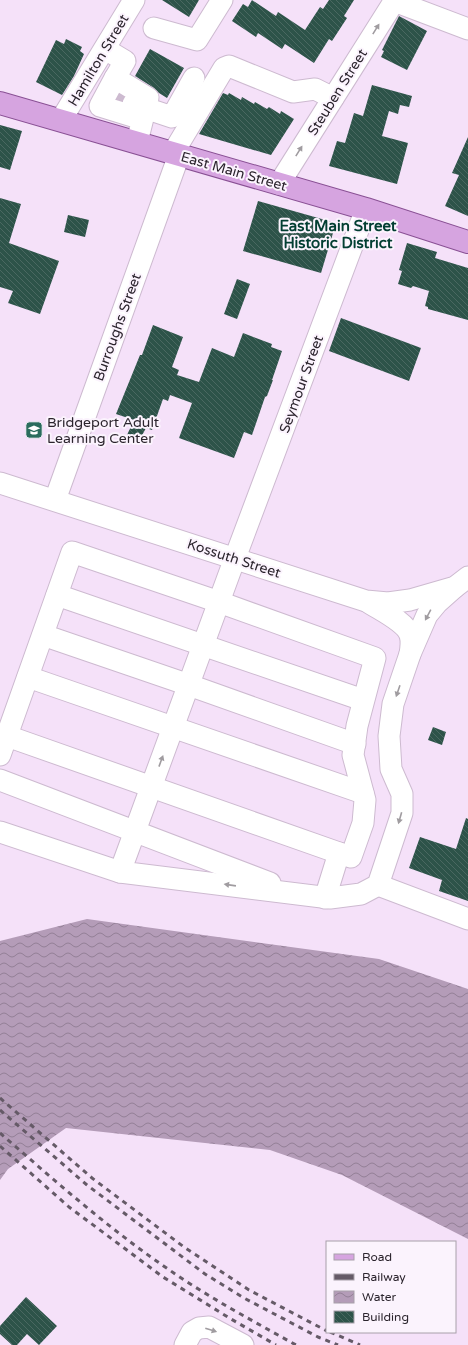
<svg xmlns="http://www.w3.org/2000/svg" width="468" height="1345" viewBox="0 0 468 1345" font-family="'Varela Round',sans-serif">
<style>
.water{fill:url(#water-waves)}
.building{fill:url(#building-back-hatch)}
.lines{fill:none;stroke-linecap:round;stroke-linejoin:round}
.minor-tunnel{stroke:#cdbbd0;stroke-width:21;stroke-dasharray:21 10;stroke-linecap:butt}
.minor-casing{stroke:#cdbad0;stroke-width:23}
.major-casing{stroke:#895094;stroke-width:24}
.minor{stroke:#fff;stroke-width:21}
.major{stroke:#d6a4e0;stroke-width:22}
.rail{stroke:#655a67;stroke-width:3;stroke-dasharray:5 5;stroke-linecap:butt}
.oneway{fill:#a09ca0}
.labels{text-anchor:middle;stroke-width:4;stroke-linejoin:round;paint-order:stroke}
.street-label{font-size:14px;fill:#2b242d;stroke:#fbf3fd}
.poi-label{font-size:14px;fill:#2b242d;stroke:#fbf3fd;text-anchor:start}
.neighbourhood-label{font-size:15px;font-weight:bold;fill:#023e32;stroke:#fbf3fd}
</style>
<defs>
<pattern id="water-waves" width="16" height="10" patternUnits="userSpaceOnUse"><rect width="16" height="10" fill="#b49cb8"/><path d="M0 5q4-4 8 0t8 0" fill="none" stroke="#937f96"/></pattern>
<pattern id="building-back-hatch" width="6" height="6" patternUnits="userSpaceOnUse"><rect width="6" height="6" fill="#2d5349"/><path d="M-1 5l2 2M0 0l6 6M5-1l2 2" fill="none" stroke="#4a6861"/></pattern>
</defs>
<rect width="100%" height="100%" fill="#f5e1f9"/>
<path class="water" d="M87 919 379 959 468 989V1239L342 1175 270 1150 66 1128 8 1169 0 1180V941Z"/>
<g class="building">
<path d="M162 0H199L189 17Z"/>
<path d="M252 0 276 16 278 12 305 30 320 7 323 9 329 0H354L344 16 347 18 332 41 329 39 314 63 285 44 282 49 258 33 256 37 232 21 243 4 248 7Z"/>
<path d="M399 16 427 31 407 70 381 57 384 51 382 50Z"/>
<path d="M66 39 82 47 80 51 84 54 74 76 62 95 36 82 56 40 64 44Z"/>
<path d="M150 49 184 68 167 98 159 93 154 88 135 76Z"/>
<path d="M372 85 412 96 409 107 400 105 398 114 389 111 382 136 408 143 397 184 329 166 337 141 345 143 354 113 363 116Z"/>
<path d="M223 93 228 95 229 93 241 100 242 97 254 104 255 102 267 109 269 107 280 114 281 111 294 119 271 155 199 134Z"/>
<path d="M0 125 22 131 10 170 0 167Z"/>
<path d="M468 137V216L445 206 459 175 452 173Z"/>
<path d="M0 198 21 204 9 243 59 261 40 314 8 303 13 291 0 287Z"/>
<path d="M258 201 336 223 321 273 243 251Z"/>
<path d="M68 215 89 220 85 237 64 232Z"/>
<path d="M407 243 437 252 435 258 468 268V320L428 309V307L425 306 429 291 413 286 411 288 398 284 402 271 399 270Z"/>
<path d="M237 279 250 284 237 319 224 314Z"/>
<path d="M341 318 421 348 409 381 329 351Z"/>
<path d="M153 325 183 337 172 367 179 370 177 375 199 382 212 348 234 357 243 333 272 344 271 347 282 351 272 380H273L267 396 265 397 252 435 244 432 234 458 179 438 192 403 170 395 168 401 163 399 152 430 146 428 139 441 127 435 134 420 116 414 140 355H142Z"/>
<path d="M433 727 446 732 442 745 428 740Z"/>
<path d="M466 818 468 819V901L439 891 442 880 409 868 420 837 456 849Z"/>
<path d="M26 1297 57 1326 39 1345 27 1334 17 1345H12L0 1334V1326Z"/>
</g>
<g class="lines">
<path class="minor-tunnel" d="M114 99 133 104"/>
<defs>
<g id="minor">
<path d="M394 1 468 29"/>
<path d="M154 28 197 40 222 0"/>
<path d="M105 49 125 61 115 78"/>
<path d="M133 104 172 117 194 78"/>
<path d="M61 120 134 0"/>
<path d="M137 142 148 98 115 78 100 106 142 119"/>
<path d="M173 153 224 68 229 66 293 92 315 89 333 98"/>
<path d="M279 184 395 0"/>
<path d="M366 209 235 558 120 872 330 898 361 894 378 885 402 813V794L391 769 389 736 393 704 410 654 427 615 437 603 455 587"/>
<path d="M0 483 366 601 388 603 410 600 455 587 468 577"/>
<path d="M55 500 179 155"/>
<path d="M57 595 363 700"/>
<path d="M368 602C380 610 406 622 410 635 412 641 411 648 410 654"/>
<path d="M43 635 189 685 355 744"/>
<path d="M28 677 363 793"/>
<path d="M7 736 339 853"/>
<path d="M0 755 72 552 219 602 375 658 357 726 353 755 365 800 363 823 351 857 339 853 325 898"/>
<path d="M0 780 270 883"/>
<path d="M0 832 120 872"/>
<path d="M378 885 468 919"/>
<path d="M185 1345 192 1332 199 1328 209 1327 243 1345"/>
</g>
<path id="major" d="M0 103 366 209 468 242"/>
</defs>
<use href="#minor" class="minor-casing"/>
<use href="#major" class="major-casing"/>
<use href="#minor" class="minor"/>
<use href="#major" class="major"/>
<g class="rail">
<path d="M0 1098 92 1178 184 1247 249 1290 327 1331"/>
<path d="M0 1110 87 1185 205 1274 244 1298 318 1337 338 1345"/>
<path d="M0 1133C54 1180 108 1228 168 1269 208 1297 253 1321 296 1345"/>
<path d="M0 1146 69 1207 163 1277 231 1319 276 1345"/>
<path d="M330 1332 360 1345"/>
</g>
</g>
<defs><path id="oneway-solid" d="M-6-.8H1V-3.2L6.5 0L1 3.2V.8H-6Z"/></defs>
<g class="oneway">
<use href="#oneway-solid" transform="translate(376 29) rotate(-58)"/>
<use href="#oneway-solid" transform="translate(299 151) rotate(-58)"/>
<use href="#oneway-solid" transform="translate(428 615) rotate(118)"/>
<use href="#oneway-solid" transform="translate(398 691) rotate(109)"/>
<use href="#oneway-solid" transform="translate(161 761) rotate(-70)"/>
<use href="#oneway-solid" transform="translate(400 818) rotate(106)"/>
<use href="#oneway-solid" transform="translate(230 885) rotate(-172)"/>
<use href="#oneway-solid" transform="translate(211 1330) rotate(18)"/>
</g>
<defs>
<symbol id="school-square" viewBox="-11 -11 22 22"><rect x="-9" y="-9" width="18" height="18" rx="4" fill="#2a6c5d" stroke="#fbf3fd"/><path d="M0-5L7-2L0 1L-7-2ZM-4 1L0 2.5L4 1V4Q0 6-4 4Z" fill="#fff"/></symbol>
</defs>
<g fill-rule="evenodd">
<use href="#school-square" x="24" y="420" width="20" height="20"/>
</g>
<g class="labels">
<g class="street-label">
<text transform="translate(98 60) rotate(-59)" y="5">Hamilton Street</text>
<text transform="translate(337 92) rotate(-58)" y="5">Steuben Street</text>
<text transform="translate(234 171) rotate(16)" y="5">East Main Street</text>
<text transform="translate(117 327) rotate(-70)" y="5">Burroughs Street</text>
<text transform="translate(301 384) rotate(-70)" y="5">Seymour Street</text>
<text transform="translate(234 558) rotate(18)" y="5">Kossuth Street</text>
</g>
<g class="poi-label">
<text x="47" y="427">Bridgeport Adult<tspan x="47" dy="16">Learning Center</tspan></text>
</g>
<g class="neighbourhood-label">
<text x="338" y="231">East Main Street<tspan x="338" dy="17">Historic District</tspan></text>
</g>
</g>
<rect x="326" y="1241" width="130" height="92" fill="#fbf3fd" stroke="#a8a0aa"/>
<rect x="334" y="1254" width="20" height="6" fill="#d6a4e0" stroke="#a8a0aa"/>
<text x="362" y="1261" font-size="12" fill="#2b242d">Road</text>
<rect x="334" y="1274" width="20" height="6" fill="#655a67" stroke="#a8a0aa"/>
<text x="362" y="1281" font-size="12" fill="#2b242d">Railway</text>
<rect x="334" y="1291" width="20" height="12" fill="url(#water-waves)" stroke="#a8a0aa"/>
<text x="362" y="1301" font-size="12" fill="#2b242d">Water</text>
<rect x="334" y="1311" width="20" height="12" fill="url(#building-back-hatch)" stroke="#a8a0aa"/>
<text x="362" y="1321" font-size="12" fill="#2b242d">Building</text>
</svg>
